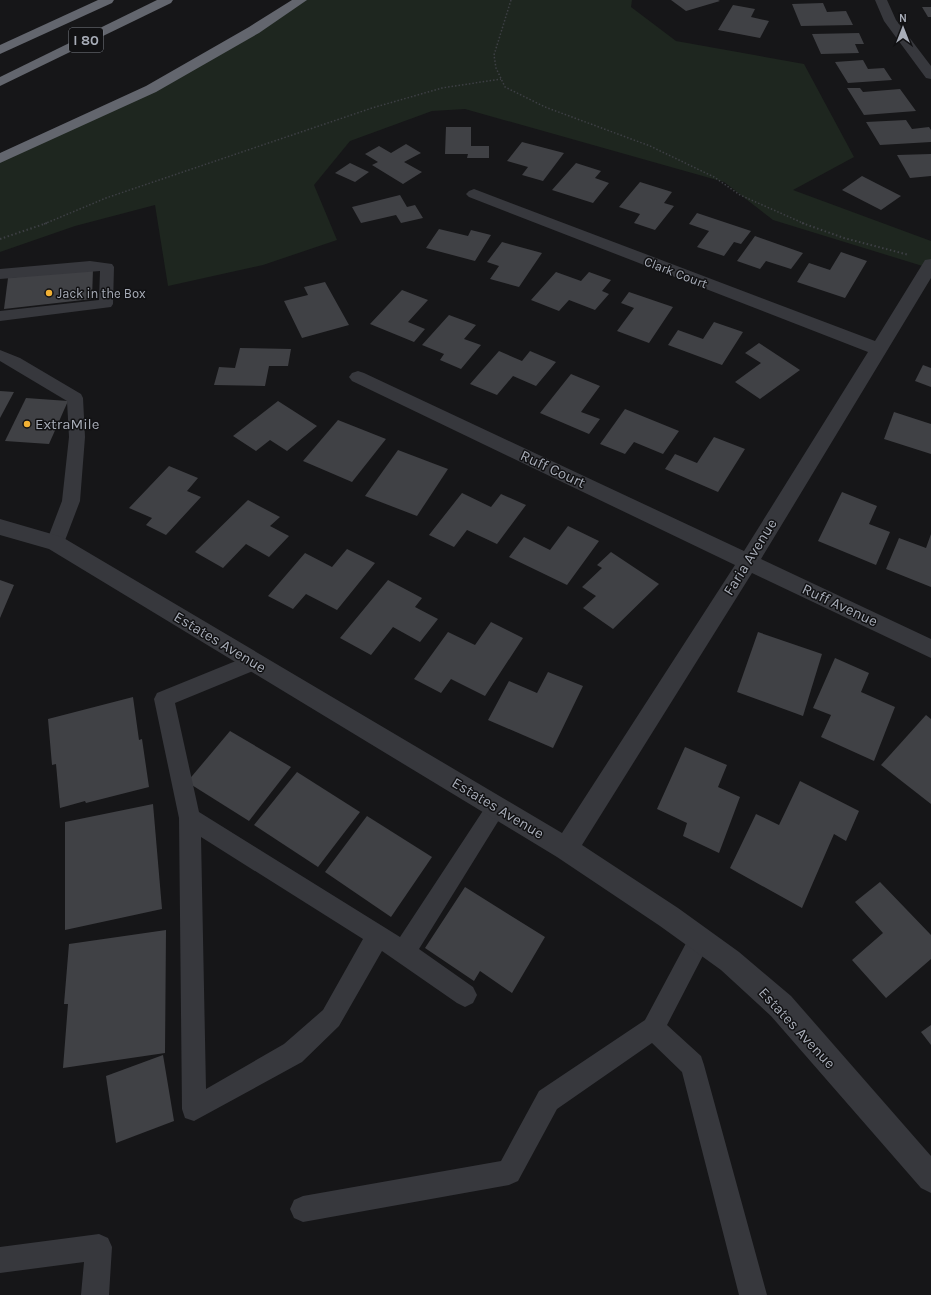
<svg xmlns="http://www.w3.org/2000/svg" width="931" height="1295" viewBox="0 0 931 1295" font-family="Karla,sans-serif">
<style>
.green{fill:#1e261f}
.building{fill:#404145}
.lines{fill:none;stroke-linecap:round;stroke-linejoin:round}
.path-far1{stroke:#3d3f44;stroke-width:1.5;stroke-dasharray:1.5 2;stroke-linecap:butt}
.path{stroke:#3d3f44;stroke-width:2;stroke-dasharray:1.5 2.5;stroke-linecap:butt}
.service{fill:#37383d;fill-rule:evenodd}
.minor{fill:#37383d;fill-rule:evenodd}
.motorway{fill:#63666e;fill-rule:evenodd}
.poi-dot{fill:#f2b134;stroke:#111113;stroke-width:1.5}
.labels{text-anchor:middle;stroke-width:3;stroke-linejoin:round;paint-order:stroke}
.far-street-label{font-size:13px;fill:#a8adb8;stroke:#111113}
.far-poi-label{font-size:13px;fill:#a8adb8;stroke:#111113;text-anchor:start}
.shield{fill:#111113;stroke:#7b7e86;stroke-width:1}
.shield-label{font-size:14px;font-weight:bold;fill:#a8adb8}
.poi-label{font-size:15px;fill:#a8adb8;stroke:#111113;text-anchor:start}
.street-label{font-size:15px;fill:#a8adb8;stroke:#111113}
</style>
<rect width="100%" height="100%" fill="#161618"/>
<path class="green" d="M301 0H632L631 7 676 41 804 64 854 157 793 190 931 241V264L929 268 773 220 724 182 465 109 432 111 350 141 314 185 337 240 263 265 168 286 155 205 75 226 0 252V159L151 89Z"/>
<g class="building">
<path d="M671 0H718L720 1 686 11Z"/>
<path d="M823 3 827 12 846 11 853 25 801 26 792 4Z"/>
<path d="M733 5 755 9 751 17 769 21 760 38 718 30Z"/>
<path d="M922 7H931V17H928Z"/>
<path d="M859 33 864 44H855L859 53 821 54 812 34Z"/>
<path d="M863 60 868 69 884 68 892 80 848 83 835 62Z"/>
<path d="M847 88H860L863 92 900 89 916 111 864 115Z"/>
<path d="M906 120 912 129 929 127 931 130V142L880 145 866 122Z"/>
<path d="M446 127H471V146H489V158H467L468 154H445Z"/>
<path d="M522 142 564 153 543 181 522 175 528 167 507 161Z"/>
<path d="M406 144 421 153 404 162 422 172 403 184 372 165 378 162 365 154 379 146 391 153Z"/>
<path d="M931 154V176L910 178 897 155Z"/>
<path d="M350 163 369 172 355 182 335 173Z"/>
<path d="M576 163 601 171 595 178 609 183 593 203 552 190Z"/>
<path d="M862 176 901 196 881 210 842 190Z"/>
<path d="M640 182 672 192 664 203 674 206 655 230 634 223 640 214 619 207Z"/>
<path d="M400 195 407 207 415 205 423 218 401 223 396 215 361 223 352 207Z"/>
<path d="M697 213 751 231 741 244 734 242 724 256 697 247 709 231 689 224Z"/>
<path d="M439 229 468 236 471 230 491 235 475 261 426 248Z"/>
<path d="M755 236 803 253 791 269 766 261 760 269 737 261Z"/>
<path d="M502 242 542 253 519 287 490 279 499 266 487 262Z"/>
<path d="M841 252 867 261 845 298 797 282 809 263 830 270Z"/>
<path d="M93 269 92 299 4 309 8 278Z"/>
<path d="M556 272 581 281 589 272 611 280 602 291 609 294 595 310 569 300 559 311 531 300Z"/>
<path d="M325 282 349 325 302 338 284 301 308 295 304 287Z"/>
<path d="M402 290 428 300 408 322 425 329 414 342 370 324Z"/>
<path d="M629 292 673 307 649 343 617 331 634 308 621 303Z"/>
<path d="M449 315 476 325 464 339 481 345 461 369 440 360 444 354 422 345Z"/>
<path d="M714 322 743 332 722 365 668 345 678 330 703 339Z"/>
<path d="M759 343 800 370 760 399 735 382 761 363 745 353Z"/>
<path d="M240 348 291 349 288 366H269L265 386 214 385 219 367 235 368Z"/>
<path d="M499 351 522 361 530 351 556 362 536 386 513 376 497 395 470 384Z"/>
<path d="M923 365 931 368V387L915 381Z"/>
<path d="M571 374 600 386 581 412 600 419 589 434 540 413Z"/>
<path d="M0 391 14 392 0 418Z"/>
<path d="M26 398 68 401 49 444 5 441Z"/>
<path d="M278 401 317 426 287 451 270 440 256 451 233 436Z"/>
<path d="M625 409 679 431 663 454 634 442 625 454 600 444Z"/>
<path d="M894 412 931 424V454L884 439Z"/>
<path d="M338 420 386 439 352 482 303 461Z"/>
<path d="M714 437 745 449 718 492 665 469 675 454 697 463Z"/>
<path d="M398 450 448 469 417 516 365 496Z"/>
<path d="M169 466 198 478 187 491 201 497 166 535 146 525 152 518 129 508Z"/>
<path d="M842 492 877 506 869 524 890 532 876 565 818 541Z"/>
<path d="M462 493 491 507 501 494 526 505 497 544 467 530 454 547 429 535Z"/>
<path d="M248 500 280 517 270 526 289 536 269 557 246 544 223 568 195 552Z"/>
<path d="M568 526 599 541 567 585 509 557 524 537 550 550Z"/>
<path d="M931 534V587L886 569 899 538 926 548Z"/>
<path d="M347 549 375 563 337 610 306 594 293 609 268 596 305 553 332 567Z"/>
<path d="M611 552 659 584 613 629 583 608 596 596 582 587 602 568 597 565Z"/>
<path d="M0 580 14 585 0 618Z"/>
<path d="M388 580 422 598 415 607 438 619 420 642 393 627 371 655 340 638Z"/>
<path d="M491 622 523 638 485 696 451 679 441 693 414 679 448 632 475 645Z"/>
<path d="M758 632 822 654 803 716 737 692Z"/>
<path d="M835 658 869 673 861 692 895 707 874 761 821 737 831 715 813 708Z"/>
<path d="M548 672 583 686 553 748 488 720 509 681 537 693Z"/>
<path d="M133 697 139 740 142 739 149 787 86 803 85 801 60 808 56 764 52 765 48 719Z"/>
<path d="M926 715 931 719V804L881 765Z"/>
<path d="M230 731 291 767 249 821 187 782Z"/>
<path d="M685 747 727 765 718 787 740 797 719 853 683 836 687 823 657 809Z"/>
<path d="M297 772 360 812 318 867 254 825Z"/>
<path d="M800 781 859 811 846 841 834 834 802 908 730 868 756 814 779 825Z"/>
<path d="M153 804 162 909 65 930V822Z"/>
<path d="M367 816 432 857 391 917 325 872Z"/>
<path d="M880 882 931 935V959L886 998 852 960 883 933 855 902Z"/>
<path d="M465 887 545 937 512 993 480 971 474 981 425 948Z"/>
<path d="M166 930 165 1053 63 1068 68 1004H64L69 944Z"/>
<path d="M931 1025V1045L921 1032Z"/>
<path d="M163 1055 174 1121 116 1143 106 1076Z"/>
</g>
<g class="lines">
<g class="path-far1">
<path d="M511 0 494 55 496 68 505 87 545 107 650 146 714 177 740 195 805 224"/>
<path d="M44 224 106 198 372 108 442 88 501 79"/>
</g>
<g class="path">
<path d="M802 223 844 238 909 255"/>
<path d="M0 239 47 223"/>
</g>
<g class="service">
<path d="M90 261 112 264 114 267 113 304 111 307 0 321V311L99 300 100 271 0 279V269Z"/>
<path d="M0 350 20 358 81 394 83 398 85 437 80 501 64 543 61 548 55 550 49 548 46 543 62 501 69 437 67 401 0 361Z"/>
<path d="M253 654 260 656 263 662 260 668 175 703 199 812 400 937 490 800 497 797 504 800 507 807 419 949 473 987 477 995 473 1003 465 1007 457 1003 382 951 339 1026 302 1062 194 1121 185 1118 182 1109 179 818 154 699 157 693ZM201 837 363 939 323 1010 284 1044 206 1089Z"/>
<path d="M700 929 708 932 711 940 667 1025 701 1056 704 1065 767 1295H739L682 1072 652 1043 557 1109 518 1181 509 1185 303 1222 294 1218 290 1209 294 1200 303 1196 501 1161 539 1091 645 1020 692 932Z"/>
<path d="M99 1234 108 1238 112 1247 109 1295H81L84 1262 0 1273V1247Z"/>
</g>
<g class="minor">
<path d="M875 0H887L896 20 931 66V79L926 78 884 21Z"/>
<path d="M474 189 875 341 925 260 931 259V278L761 559 931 639V658L752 573 582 845 678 908 739 952 791 996 931 1156V1193L921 1188 771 1016 721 970 660 926 557 857 49 549 0 535V519L62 537 562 833 735 565 352 381 349 377 352 373 358 371 364 373 744 551 868 352 469 197 466 194 469 191Z"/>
</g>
<g class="motorway">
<path d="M98 0H114L112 3 0 54V45Z"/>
<path d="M157 0H173L171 3 0 86V77Z"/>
<path d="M292 0H307L259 33 156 92 0 163V153L146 86 249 27Z"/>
</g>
</g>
<g class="poi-dot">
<circle cx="49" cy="293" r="4"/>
<circle cx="27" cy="424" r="4"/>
</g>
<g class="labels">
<g class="far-street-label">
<text transform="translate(676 272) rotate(21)" y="5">Clark Court</text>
</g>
<g class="far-poi-label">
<text x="57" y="298">Jack in the Box</text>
</g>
<rect class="shield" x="69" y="28" width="34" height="24" rx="3"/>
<g class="shield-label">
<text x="86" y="45">I 80</text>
</g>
<g class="poi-label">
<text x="35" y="429">ExtraMile</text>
</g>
<g class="street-label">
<text transform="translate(553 469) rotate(25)" y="5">Ruff Court</text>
<text transform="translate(750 557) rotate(-58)" y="5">Faria Avenue</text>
<text transform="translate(840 605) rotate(25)" y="5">Ruff Avenue</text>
<text transform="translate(220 642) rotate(31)" y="5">Estates Avenue</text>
<text transform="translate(498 808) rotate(31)" y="5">Estates Avenue</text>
<text transform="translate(797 1028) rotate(47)" y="5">Estates Avenue</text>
</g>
</g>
<g transform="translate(903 28)" stroke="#111113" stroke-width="3" paint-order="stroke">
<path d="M0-3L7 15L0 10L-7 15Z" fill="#a8adb8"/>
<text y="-6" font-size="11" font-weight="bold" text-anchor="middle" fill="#a8adb8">N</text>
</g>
</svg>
